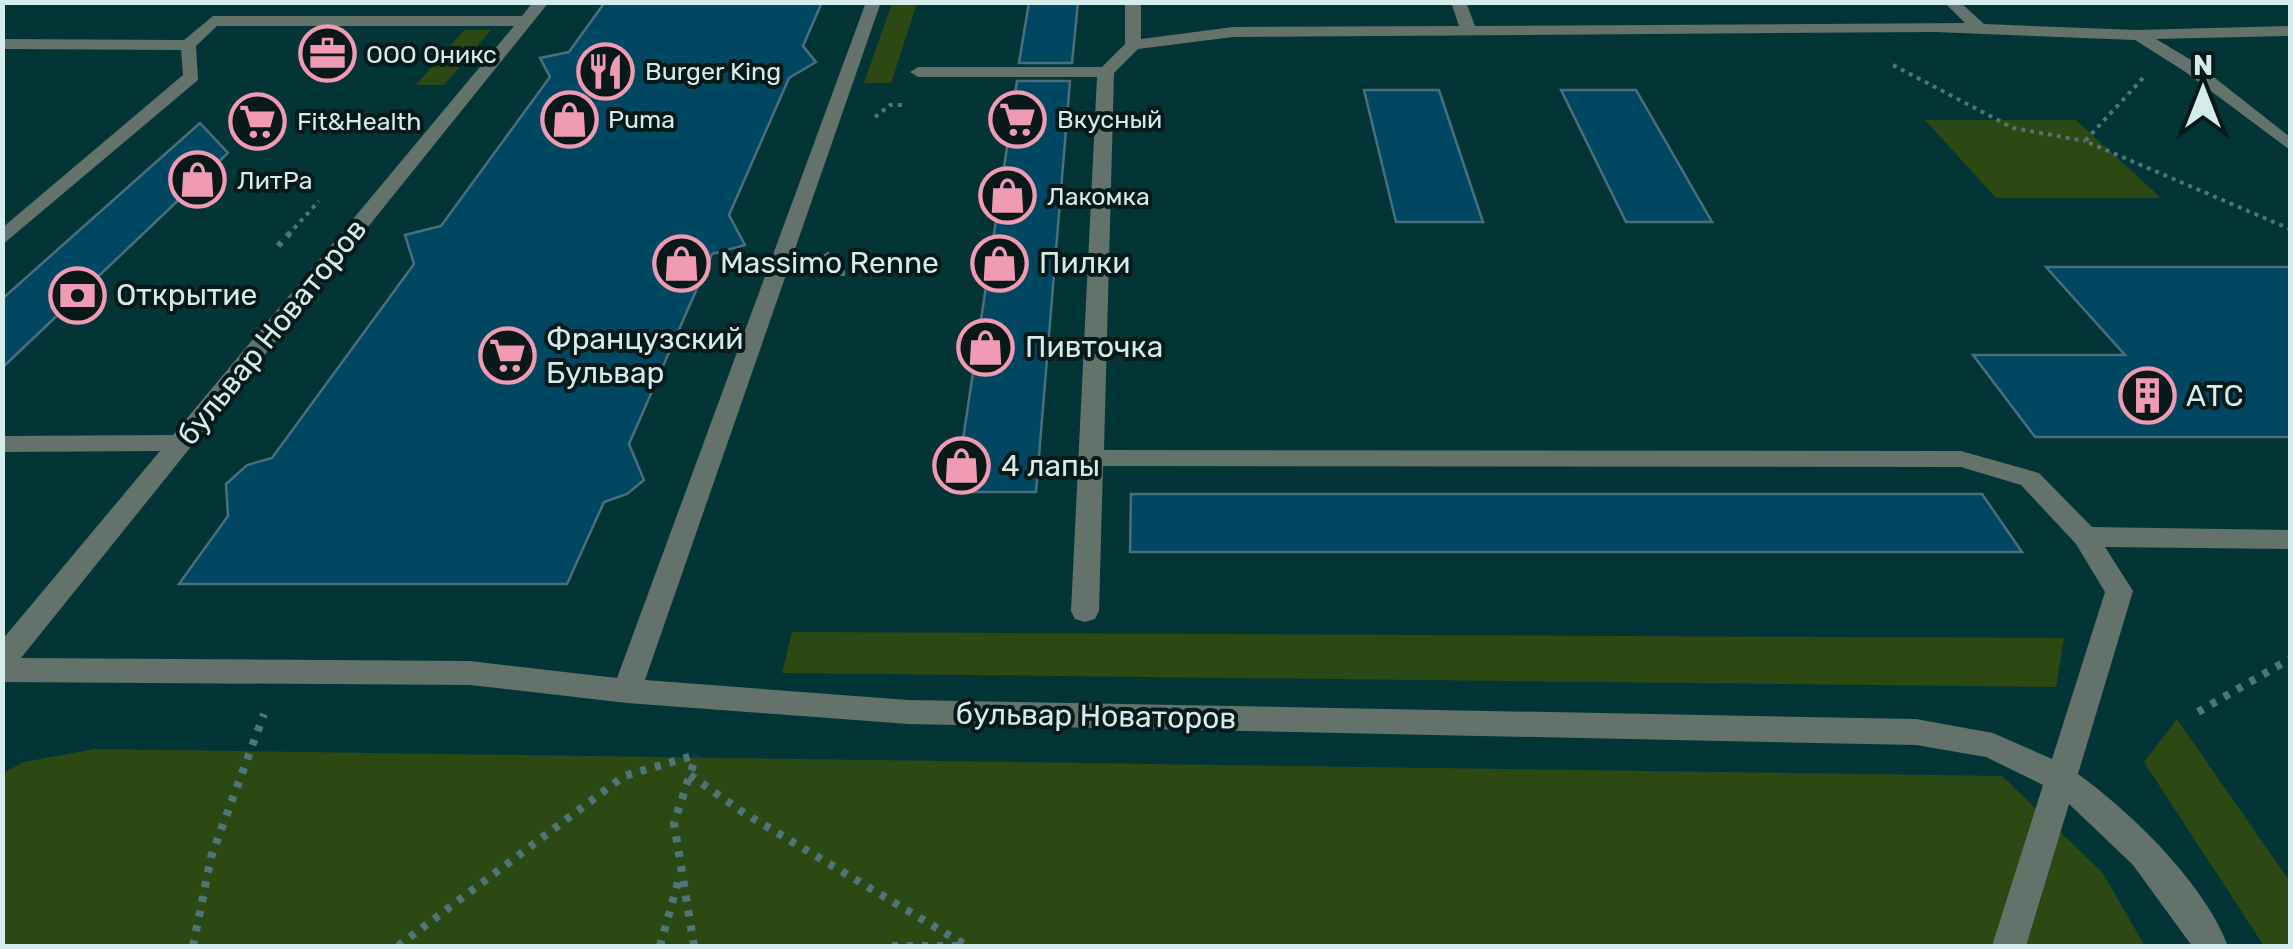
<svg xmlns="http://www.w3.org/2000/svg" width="2293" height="949" viewBox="0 0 2293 949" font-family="Rubik,sans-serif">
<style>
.green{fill:#2c4913}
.building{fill:#004862;stroke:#4b6e7f;stroke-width:2.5}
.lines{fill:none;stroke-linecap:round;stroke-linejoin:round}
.path-far2{stroke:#4e7678;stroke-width:4;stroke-dasharray:4 5;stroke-linecap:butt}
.path-far1{stroke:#4e7678;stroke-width:6;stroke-dasharray:5 8;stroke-linecap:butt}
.path{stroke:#4e7678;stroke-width:8;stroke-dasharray:6 9;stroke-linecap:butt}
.minor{fill:#63726b;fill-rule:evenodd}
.labels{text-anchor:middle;stroke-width:8;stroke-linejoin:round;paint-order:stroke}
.far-poi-label{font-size:25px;fill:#d5eced;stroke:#071919;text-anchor:start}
.poi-label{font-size:30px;fill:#d5eced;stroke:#071919;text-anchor:start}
.street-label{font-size:30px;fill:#d5eced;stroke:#071919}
</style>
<rect width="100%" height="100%" fill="#033436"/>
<g class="green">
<path d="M892 3H917L891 83H864Z"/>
<path d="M464 30H491L444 85H416Z"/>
<path d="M1925 120H2076L2161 198H1996Z"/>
<path d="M792 632 2064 638 2056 687 782 673Z"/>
<path d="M2177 719 2290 882V946H2264L2144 762Z"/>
<path d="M95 749 2002 776 2102 872 2145 946H3V773L24 762Z"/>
</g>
<g class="building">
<path d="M605 2H822L803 46 816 62 789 78 729 215 745 245 712 254 629 444 644 480 627 494 604 502 567 584H179L228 516 226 484 247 465 272 458 414 264 405 235 441 226 550 77 540 58 569 52Z"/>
<path d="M1029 2H1078L1072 63H1019Z"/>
<path d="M1017 81H1070L1036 492H955Z"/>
<path d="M1364 90H1439L1483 222H1396Z"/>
<path d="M1561 90H1636L1712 222H1626Z"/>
<path d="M200 123 228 153 2 368V299Z"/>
<path d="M2046 267H2290V437H2035L1973 355H2125Z"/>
<path d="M1131 494H1982L2022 552H1130Z"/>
</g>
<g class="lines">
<g class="path-far2">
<path d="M1893 65 2013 128 2085 141"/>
<path d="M2143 78 2085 141 2290 229"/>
<path d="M875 117 890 105H904"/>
<path d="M288 235 319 201"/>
</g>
<g class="path-far1">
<path d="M278 246 290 233"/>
<path d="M826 253 837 273H860"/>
</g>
<g class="path">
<path d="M2198 712 2290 659"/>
<path d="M690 775 744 813 967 946"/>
<path d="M193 946 211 857 264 714"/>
<path d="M398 946 624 776 696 755"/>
<path d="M660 946 680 875"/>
<path d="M694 946 674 823 696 756"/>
<path d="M892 946H962"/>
</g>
<path class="minor" d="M533 2H549L21 658 470 661 617 678 866 2H881L645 680 908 700 1916 719 1993 733 2052 759 2105 592 2076 544 2021 485 1961 467 1103 466 1099 611 1095 619 1085 622 1075 619 1071 611 1097 77H918L910 72 918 67H1102L1125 44V2H1141V39L1233 27 1459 26 1451 2H1466L1475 26 1965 23 1944 2H1960L1984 24 2137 30 2290 26V36L2156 39 2196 63 2290 137V150L2184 71 2135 40 1935 32 1233 37 1138 49 1114 73 1104 450 1961 451 2039 473 2092 527 2290 530V549L2105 547 2133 591 2078 774C2132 813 2204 883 2228 946H2192L2133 865 2069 804 2026 946H1992L2043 785 1986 757 1916 745 908 724 627 703 470 685 2 682V640L160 451 2 452V436L173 435 514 26H217L196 46 198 80 2 245V228L183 75 181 50 2 49V39L184 40 213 16H522Z"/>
</g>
<defs>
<symbol id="office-ring" viewBox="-11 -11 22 22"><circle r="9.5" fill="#071919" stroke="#f19ab3" stroke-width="1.5"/><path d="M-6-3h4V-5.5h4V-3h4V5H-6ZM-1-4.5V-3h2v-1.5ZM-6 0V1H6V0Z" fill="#f19ab3"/></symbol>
<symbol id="restaurant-ring" viewBox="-11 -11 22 22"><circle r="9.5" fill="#071919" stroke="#f19ab3" stroke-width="1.5"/><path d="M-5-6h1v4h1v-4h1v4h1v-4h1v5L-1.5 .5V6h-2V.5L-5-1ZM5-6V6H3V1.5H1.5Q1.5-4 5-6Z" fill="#f19ab3"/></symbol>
<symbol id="shop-ring" viewBox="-11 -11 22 22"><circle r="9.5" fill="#071919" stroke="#f19ab3" stroke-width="1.5"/><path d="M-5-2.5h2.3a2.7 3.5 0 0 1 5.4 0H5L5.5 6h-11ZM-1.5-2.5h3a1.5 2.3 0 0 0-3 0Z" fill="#f19ab3"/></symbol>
<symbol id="supermarket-ring" viewBox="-11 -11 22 22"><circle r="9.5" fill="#071919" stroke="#f19ab3" stroke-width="1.5"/><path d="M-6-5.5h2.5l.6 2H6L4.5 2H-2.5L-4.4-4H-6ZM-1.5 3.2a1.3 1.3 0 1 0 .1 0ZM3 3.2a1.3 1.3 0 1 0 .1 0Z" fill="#f19ab3"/></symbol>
<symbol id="bank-ring" viewBox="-11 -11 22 22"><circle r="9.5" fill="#071919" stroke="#f19ab3" stroke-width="1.5"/><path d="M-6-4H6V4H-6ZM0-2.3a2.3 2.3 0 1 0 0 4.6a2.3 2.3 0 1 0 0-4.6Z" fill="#f19ab3"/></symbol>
<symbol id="building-ring" viewBox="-11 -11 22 22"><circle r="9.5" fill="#071919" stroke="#f19ab3" stroke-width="1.5"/><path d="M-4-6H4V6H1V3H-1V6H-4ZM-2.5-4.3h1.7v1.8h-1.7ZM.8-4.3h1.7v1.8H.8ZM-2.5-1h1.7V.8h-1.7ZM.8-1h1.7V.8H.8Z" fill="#f19ab3"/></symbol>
</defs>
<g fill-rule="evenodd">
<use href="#office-ring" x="296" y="22" width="63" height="63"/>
<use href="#restaurant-ring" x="574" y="40" width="63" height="63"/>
<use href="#shop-ring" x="538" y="88" width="63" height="63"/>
<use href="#supermarket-ring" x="986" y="88" width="63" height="63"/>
<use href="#supermarket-ring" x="226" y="90" width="63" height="63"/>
<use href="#shop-ring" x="166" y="148" width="63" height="63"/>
<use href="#shop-ring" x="976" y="164" width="63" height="63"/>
<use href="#shop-ring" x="650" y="232" width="63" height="63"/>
<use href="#shop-ring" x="968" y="232" width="63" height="63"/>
<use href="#bank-ring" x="46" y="264" width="63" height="63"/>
<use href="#shop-ring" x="954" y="316" width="63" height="63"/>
<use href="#supermarket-ring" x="476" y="324" width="63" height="63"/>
<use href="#building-ring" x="2116" y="364" width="63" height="63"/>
<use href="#shop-ring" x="930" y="434" width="63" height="63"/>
</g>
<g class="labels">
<g class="far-poi-label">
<text x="366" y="63">ООО Оникс</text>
<text x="645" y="80">Burger King</text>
<text x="608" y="128">Puma</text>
<text x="1057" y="128">Вкусный</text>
<text x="297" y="130">Fit&amp;Health</text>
<text x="237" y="189">ЛитРа</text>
<text x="1047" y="205">Лакомка</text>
</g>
<g class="poi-label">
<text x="720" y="273">Massimo Renne</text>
<text x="1039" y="273">Пилки</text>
<text x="116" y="305">Открытие</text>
<text x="546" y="349">Французский<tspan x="546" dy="34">Бульвар</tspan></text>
<text x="1025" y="357">Пивточка</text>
<text x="2186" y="406">АТС</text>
<text x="1001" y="476">4 лапы</text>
</g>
<g class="street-label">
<text transform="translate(272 332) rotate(-51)" y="10">бульвар Новаторов</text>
<text transform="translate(1096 716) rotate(1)" y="10">бульвар Новаторов</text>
</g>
</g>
<rect width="2293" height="949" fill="none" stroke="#d5eced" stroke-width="10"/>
<g transform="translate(2203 90)" stroke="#071919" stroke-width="8" paint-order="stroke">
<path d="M0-8L18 38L0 25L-18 38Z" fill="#d5eced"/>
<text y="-15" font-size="28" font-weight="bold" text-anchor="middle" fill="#d5eced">N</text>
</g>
</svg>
